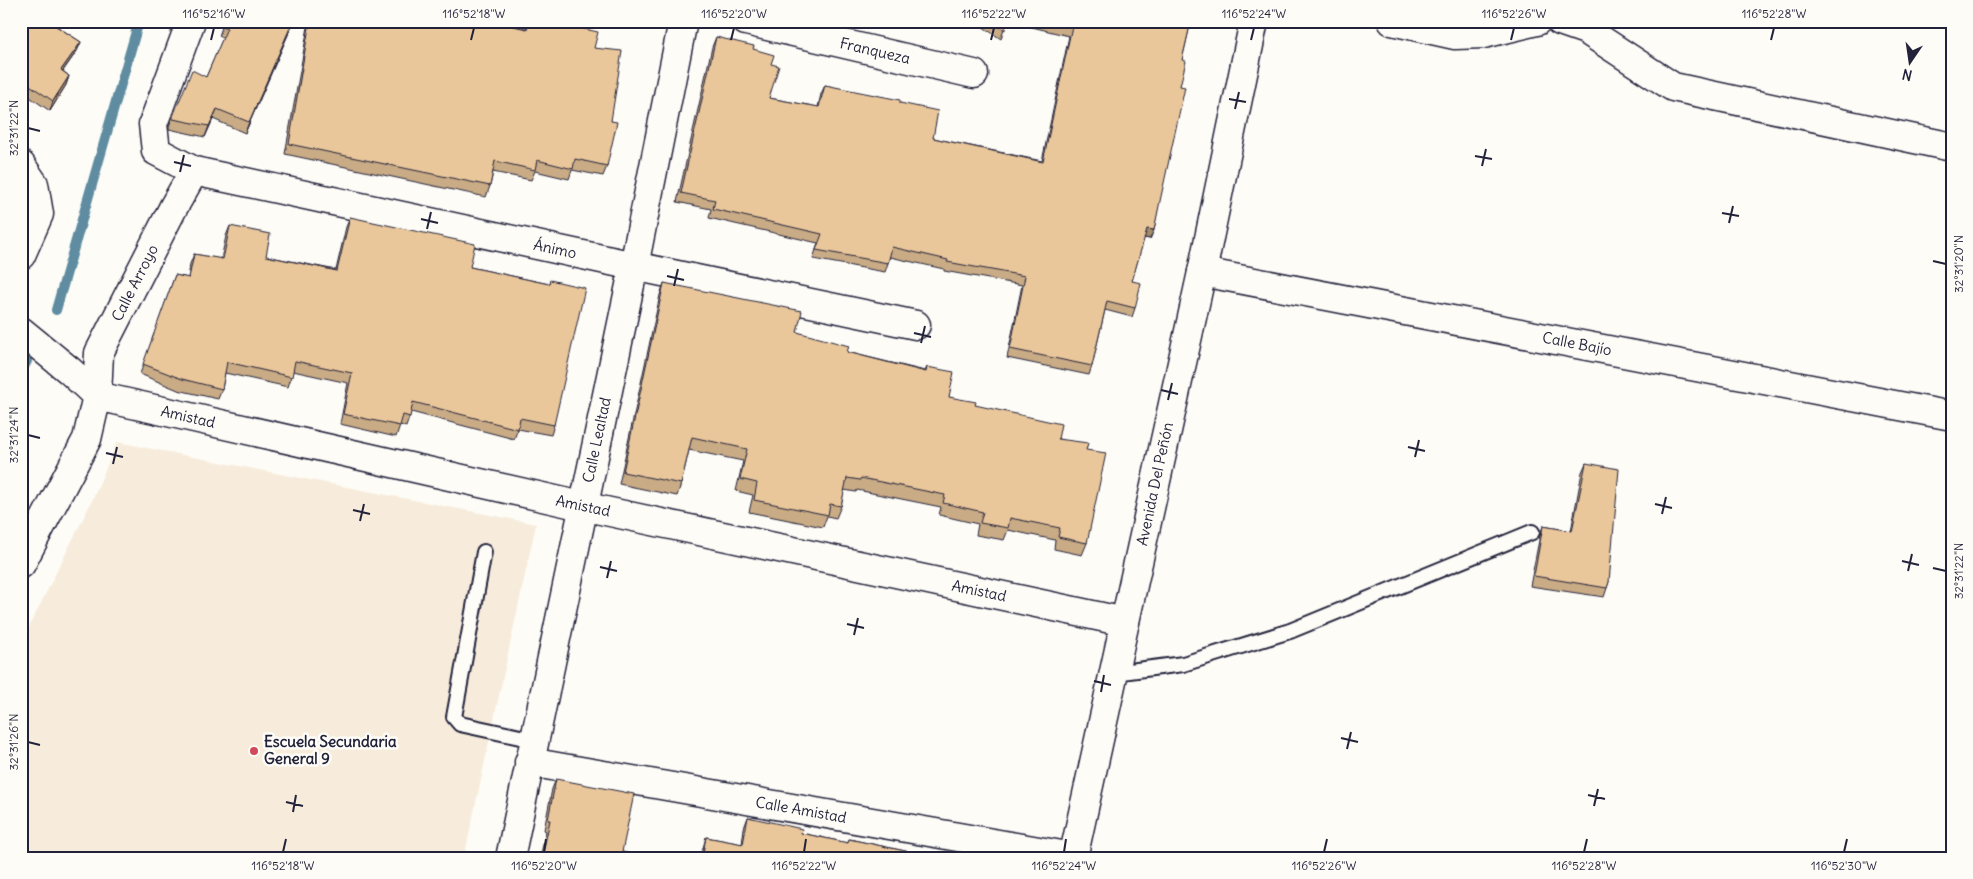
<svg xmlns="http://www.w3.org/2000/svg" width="1973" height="879" viewBox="0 0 1973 879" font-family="Delius,sans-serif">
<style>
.built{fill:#f7ecdb}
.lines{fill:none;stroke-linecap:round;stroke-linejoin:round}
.stream{stroke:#5e8ca1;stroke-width:10}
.lane-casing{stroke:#22223b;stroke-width:18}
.street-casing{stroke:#22223b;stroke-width:31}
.secondary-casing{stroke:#22223b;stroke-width:31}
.lane{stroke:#fdfcf7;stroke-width:14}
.street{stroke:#fdfcf7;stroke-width:28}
.secondary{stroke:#fdfcf7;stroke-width:28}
.wall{fill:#c9ab85;stroke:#22223b}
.shaded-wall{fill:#a48b6c;stroke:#22223b}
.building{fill:#eac79b;stroke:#22223b}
.ticks{fill:none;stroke:#22223b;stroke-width:2}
.poi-dot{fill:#d1495b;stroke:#fdfcf7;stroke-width:2}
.labels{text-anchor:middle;stroke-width:5;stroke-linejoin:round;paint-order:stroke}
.street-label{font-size:15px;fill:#22223b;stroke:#fdfcf7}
.poi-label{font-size:15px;font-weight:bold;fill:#22223b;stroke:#fdfcf7;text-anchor:start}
.neatline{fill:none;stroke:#22223b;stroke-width:2}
.ticks-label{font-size:12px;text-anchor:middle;fill:#22223b}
</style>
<rect width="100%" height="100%" fill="#fdfcf7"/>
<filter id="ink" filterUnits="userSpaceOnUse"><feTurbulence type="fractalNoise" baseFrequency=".02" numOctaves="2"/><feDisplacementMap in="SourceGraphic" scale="10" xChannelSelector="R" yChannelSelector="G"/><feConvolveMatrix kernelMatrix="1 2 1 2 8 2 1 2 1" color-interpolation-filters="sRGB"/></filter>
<g filter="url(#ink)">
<path class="built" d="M117 442 536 524 464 858H21V643L92 501Z"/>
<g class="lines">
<g class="stream">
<path d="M56 310 139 21"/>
<path d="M21 372 27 361"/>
</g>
<defs>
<g id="lane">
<path d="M484 552 454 717 460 724 534 740"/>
<path d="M1114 673 1183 664 1290 631 1532 532"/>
</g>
<g id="street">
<path d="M746 21 974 74"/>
<path d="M1392 21 1455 35 1484 34 1537 21"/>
<path d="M1560 21 1586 30 1673 87 1952 147"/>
<path d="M21 165 34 184 39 214 21 255"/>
<path d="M194 171 634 266 916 325"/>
<path d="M1202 272 1952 416"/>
<path d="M21 331 70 371 97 396 582 506 1125 622"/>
<path d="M21 564 87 439 97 396 99 353 173 208 194 171 156 151 153 124 191 21"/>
<path d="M529 762 1073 857"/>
<path d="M510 858 634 266 683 21"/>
</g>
<path id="secondary" d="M1073 858 1202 272 1254 21"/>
</defs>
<use href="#lane" class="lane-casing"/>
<use href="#street" class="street-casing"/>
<use href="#secondary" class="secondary-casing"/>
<use href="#lane" class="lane"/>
<use href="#street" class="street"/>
<use href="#secondary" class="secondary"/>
</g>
<g class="wall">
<path d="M21 21H61L58 27 81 42 77 51 63 71 69 76 66 85 50 111 21 91Z"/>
<path d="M224 21H294L245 133 213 119 205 137 169 129V126L173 116 206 77 223 38 219 36Z"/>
<path d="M309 21H491L526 28 528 21H548L594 48 611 121 607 166 603 176 572 170 569 179 535 171 531 180 493 172 490 186 486 197 285 154Z"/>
<path d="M876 21H903L900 27 876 22Z"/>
<path d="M929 21H957L955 26Z"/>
<path d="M974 21H1006L1001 39Z"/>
<path d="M1007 21H1191L1182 60 1180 86 1154 230 1150 239 1144 238 1132 281 1135 308 1132 317 1105 310 1092 366 1089 375 1007 358 1022 285 944 271V269L890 257 885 272 813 259 818 243 709 218 711 209 677 202 712 47 716 37 753 49 771 64 769 98 818 107 821 94 825 85 900 103 933 138 1042 161 1069 36Z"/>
<path d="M350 217 470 267 549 284 550 280 554 425 551 435 518 429 514 439 411 412 406 427 400 425 396 437 340 424 348 383 293 371 288 387 225 373 222 389 218 399 178 390 140 374 175 275 188 278 190 264 194 254 221 259 226 236 230 226 266 256 336 270 346 227Z"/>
<path d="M664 283 797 332 847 352 925 371 927 367 949 397 975 405 1086 450 1087 543 1082 555 1054 549 1055 540 1008 530 1004 540 976 535 978 524 939 515 941 507 857 490 856 492 844 490 841 506 836 518 827 516 823 527 749 512 753 495 736 491 743 461 689 450 681 484 677 496 619 484 660 295Z"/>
<path d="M1586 463 1609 582 1604 597 1530 586 1540 535 1543 526 1571 531 1582 472Z"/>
<path d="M556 779 622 852 648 858H540L546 831 544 830 552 789Z"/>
<path d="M748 817 801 833 848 843 849 839 938 858H700L703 848 706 837 742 844 744 828Z"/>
</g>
<g class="shaded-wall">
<path d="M59 21H61L53 35 56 26Z"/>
<path d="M293 21H294L245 133 249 122Z"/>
<path d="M81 42 77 51 57 79 61 70Z"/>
<path d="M69 76 66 85 50 111 53 101Z"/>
<path d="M217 109 213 119 205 137 209 126Z"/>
<path d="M1147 229 1154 230 1150 239 1144 238Z"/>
</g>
<g class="building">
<path d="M21 21H59L56 26 81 42 61 70 69 76 53 101 21 79Z"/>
<path d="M224 21H293L249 122 217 109 209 126 173 119V116L192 70 206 77 227 28 222 26Z"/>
<path d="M310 21H491L527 29 529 21H548L598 32 594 48 622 51 611 121 617 122 607 166 575 159 573 169 537 160 535 170 495 161 490 186 289 144Z"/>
<path d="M992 21H1006L1005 30Z"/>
<path d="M1050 21H1191L1182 60 1186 61 1180 86 1185 87 1160 201 1154 230 1147 229 1132 281 1141 283 1135 308 1107 301 1092 366 1010 349 1025 276 947 262 948 260 892 247 888 263 816 250 822 234 713 209 715 200 681 193 716 37 754 46 753 49 774 55 771 64 779 66 769 98 819 107 825 85 900 100V103L938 111 933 138 1043 162 1072 26Z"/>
<path d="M350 217 475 244 470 267 549 284 550 280 585 288 554 425 520 418 518 429 413 402 410 417 403 415 400 426 343 414 352 373 295 361 292 377 227 362 222 389 182 379 143 364 175 275 189 278 194 254 223 259 230 226 270 234 266 256 337 271Z"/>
<path d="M664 283 802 311 797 332 849 346 847 352 926 372 927 367 954 372 949 397 976 402 975 405 1061 424 1058 439 1088 443 1086 450 1106 453 1087 543 1058 537 1060 528 1010 518 1008 528 980 523 983 512 943 503 945 495 861 478 860 480 847 478 841 506 830 504 828 515 754 500 757 483 740 479 747 449 692 437 681 484 623 472Z"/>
<path d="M1586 463 1619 469 1609 582 1607 588 1534 576 1543 526 1572 531Z"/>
<path d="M556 779 634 794 622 852 648 858H542L550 820H548Z"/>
<path d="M748 817 802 829 801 833 848 843 849 839 938 858H702L706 837 743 844Z"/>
</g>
</g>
<path class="ticks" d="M211 40 214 28M471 40 474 28M731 40 734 28M991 40 994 28M1251 40 1254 28M1511 40 1514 28M1771 40 1774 28M1229 99 1246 102M1235 109 1239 92M28 128 40 131M1475 156 1492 159M174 162 191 166M1482 166 1486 149M180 172 184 155M1722 213 1739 216M421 219 438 223M1729 223 1733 206M427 229 431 212M1933 261 1946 264M667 276 684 280M674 286 678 269M914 333 931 337M921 343 925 326M1161 390 1178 394M1168 400 1172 383M28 435 40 438M1408 447 1425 451M106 453 123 457M1415 457 1419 440M113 464 117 447M1655 504 1672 508M353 510 370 514M1662 514 1666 497M360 521 364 504M1902 561 1919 565M600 567 617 571M1933 568 1946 571M1908 571 1912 554M607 578 611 561M847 624 864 628M854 635 858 618M1094 681 1111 685M1101 692 1104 675M1341 738 1358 742M28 742 40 745M1347 749 1351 732M1588 795 1605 799M286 802 303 806M1594 806 1598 789M293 812 296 795M283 852 286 839M544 852 546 839M804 852 806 839M1064 852 1066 839M1324 852 1327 839M1584 852 1587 839M1844 852 1847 839"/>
<circle class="poi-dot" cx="254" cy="751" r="5"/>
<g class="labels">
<g class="street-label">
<text transform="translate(875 51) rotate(13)" y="5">Franqueza</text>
<text transform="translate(555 249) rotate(12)" y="5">Ánimo</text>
<text transform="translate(135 283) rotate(-63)" y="5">Calle Arroyo</text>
<text transform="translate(1577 344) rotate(11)" y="5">Calle Bajío</text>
<text transform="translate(188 417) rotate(13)" y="5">Amistad</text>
<text transform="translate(597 440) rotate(-78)" y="5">Calle Lealtad</text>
<text transform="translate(1155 484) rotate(-78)" y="5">Avenida Del Peñón</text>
<text transform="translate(583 506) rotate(12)" y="5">Amistad</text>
<text transform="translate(979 591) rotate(12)" y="5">Amistad</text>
<text transform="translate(801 810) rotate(10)" y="5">Calle Amistad</text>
</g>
<g class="poi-label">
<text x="264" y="747">Escuela Secundaria<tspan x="264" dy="17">General 9</tspan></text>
</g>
</g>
<rect width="1973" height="879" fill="none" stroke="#fdfcf7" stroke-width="55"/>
<g transform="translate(1910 62) rotate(193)" stroke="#fdfcf7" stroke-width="4" paint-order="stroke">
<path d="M0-4L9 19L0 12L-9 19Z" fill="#22223b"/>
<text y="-8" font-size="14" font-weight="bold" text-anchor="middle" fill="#22223b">N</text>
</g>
<rect x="28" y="28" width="1918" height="824" class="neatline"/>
<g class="ticks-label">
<text x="214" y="18">116°52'16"W</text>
<text x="474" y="18">116°52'18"W</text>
<text x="734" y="18">116°52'20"W</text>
<text x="994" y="18">116°52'22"W</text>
<text x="1254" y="18">116°52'24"W</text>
<text x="1514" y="18">116°52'26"W</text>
<text x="1774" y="18">116°52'28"W</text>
<text transform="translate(14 128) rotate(-90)" y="4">32°31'22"N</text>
<text transform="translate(1959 264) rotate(-90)" y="4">32°31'20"N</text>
<text transform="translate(14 435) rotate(-90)" y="4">32°31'24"N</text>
<text transform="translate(1959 571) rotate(-90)" y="4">32°31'22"N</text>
<text transform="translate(14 742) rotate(-90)" y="4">32°31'26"N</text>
<text x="283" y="870">116°52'18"W</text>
<text x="544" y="870">116°52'20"W</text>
<text x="804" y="870">116°52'22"W</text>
<text x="1064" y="870">116°52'24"W</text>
<text x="1324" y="870">116°52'26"W</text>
<text x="1584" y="870">116°52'28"W</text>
<text x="1844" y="870">116°52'30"W</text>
</g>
</svg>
